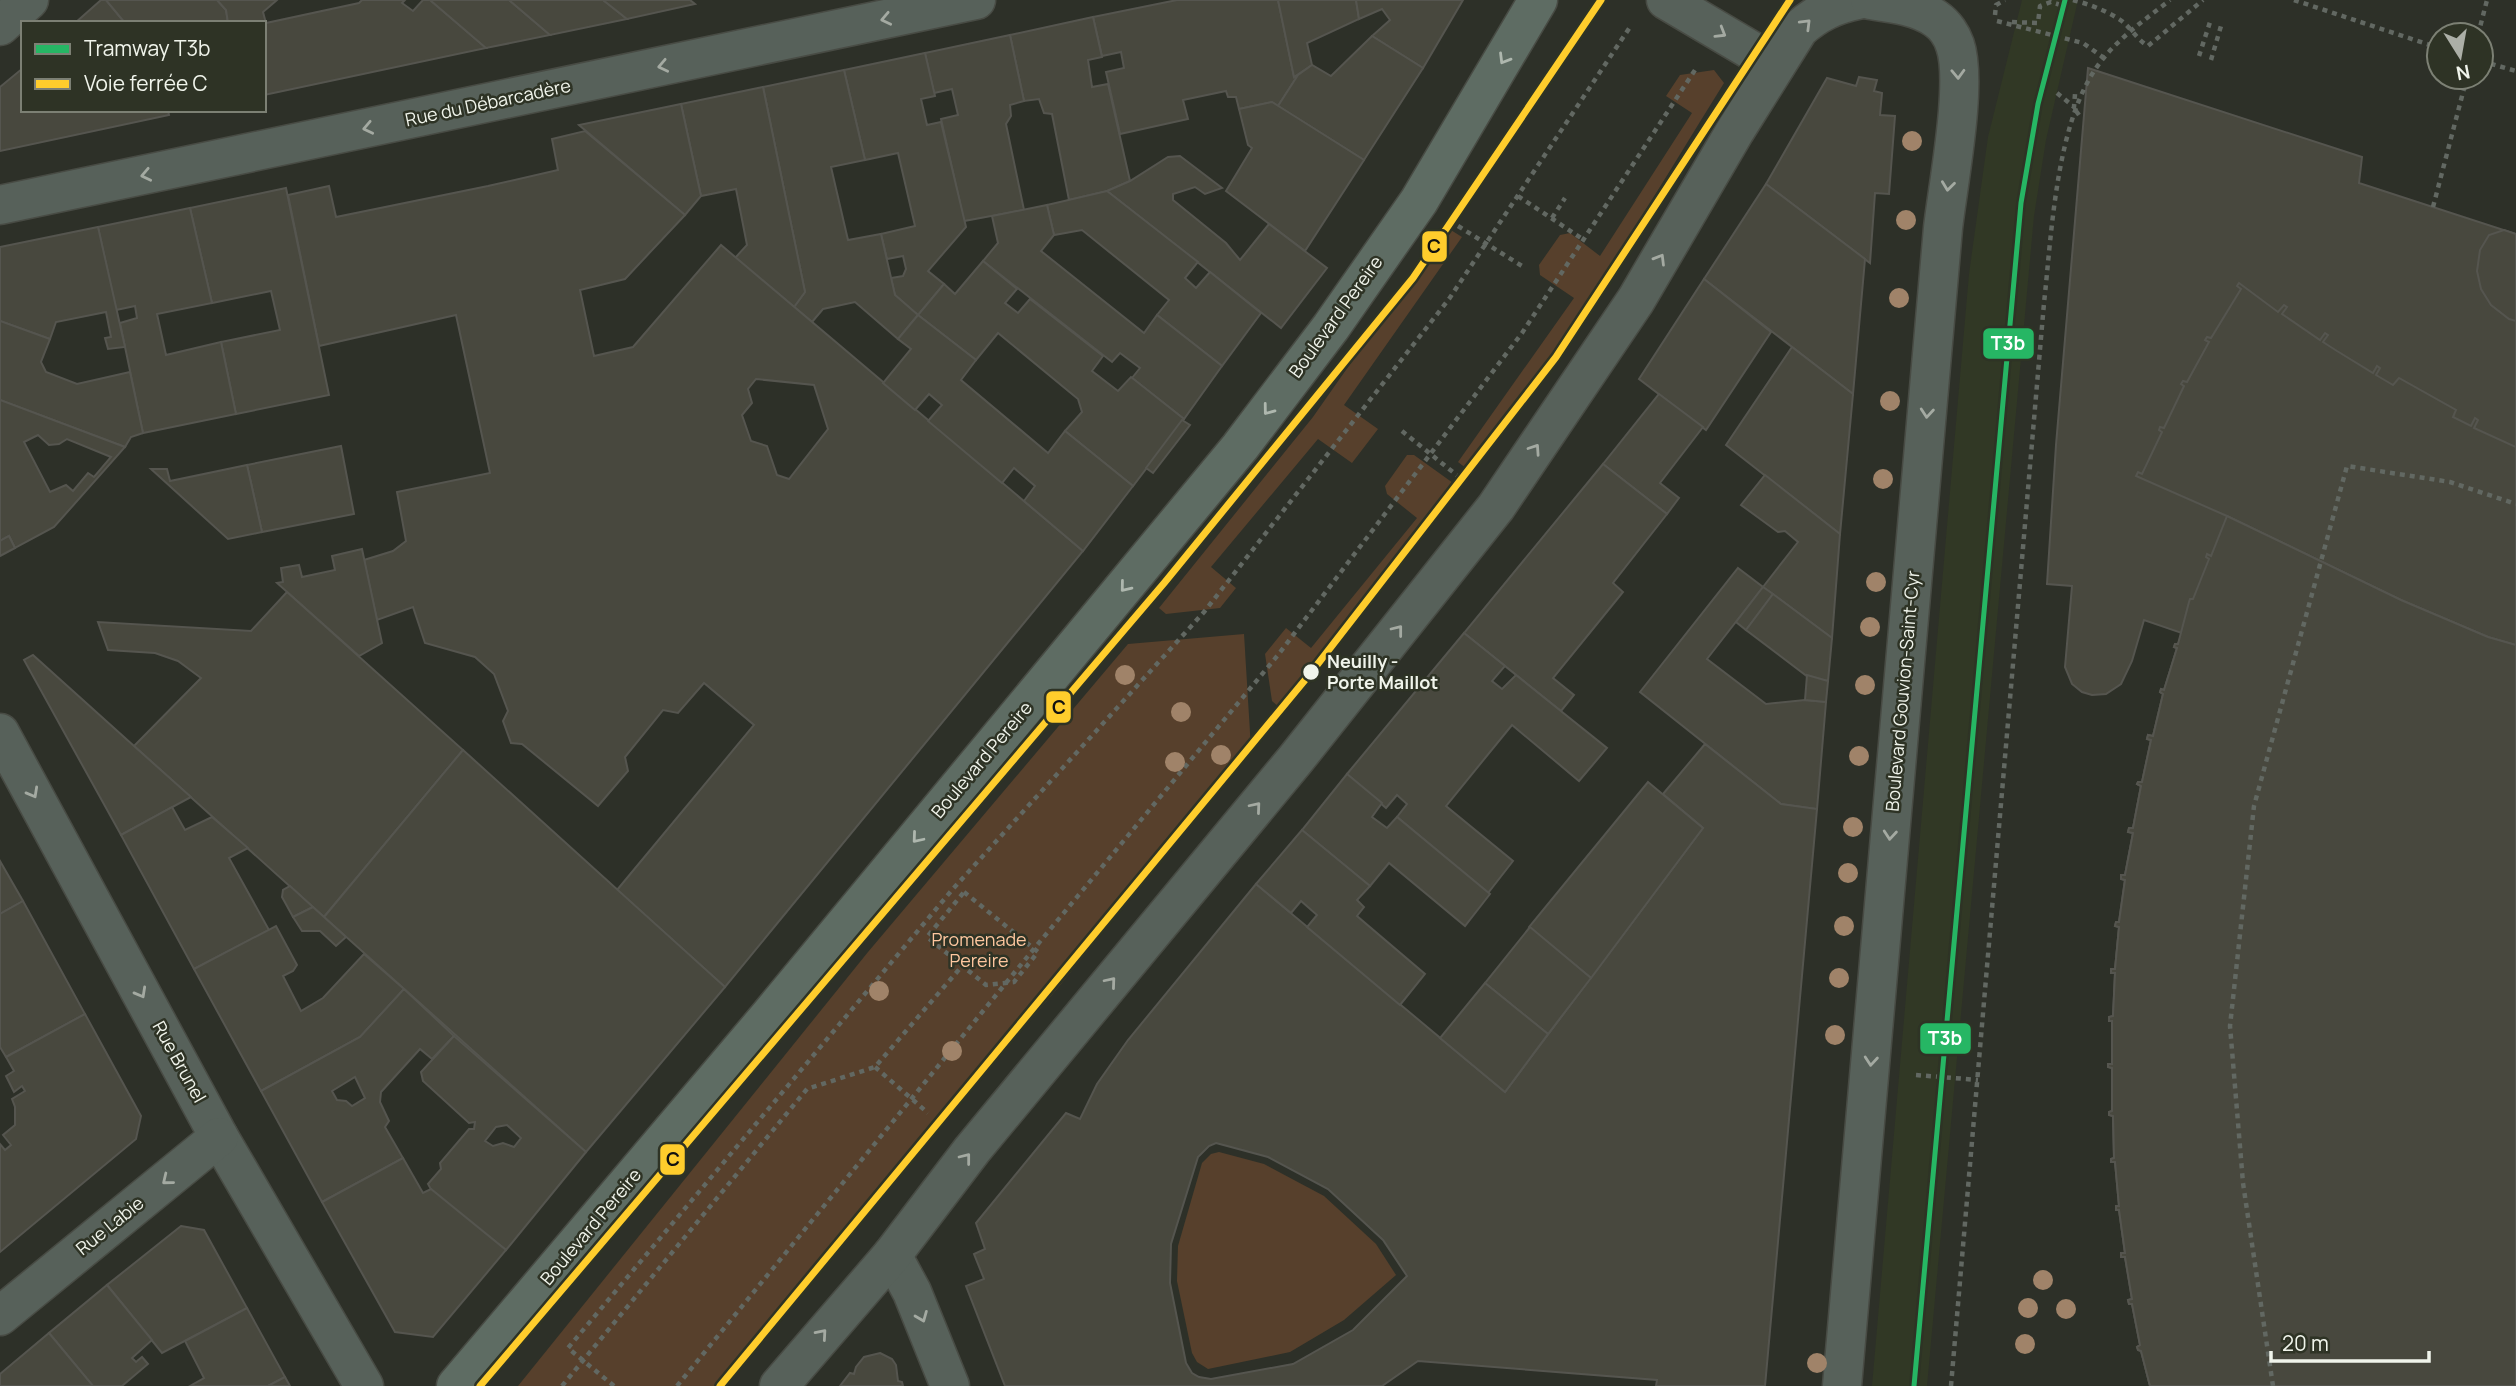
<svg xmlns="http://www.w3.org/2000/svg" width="2516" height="1386" viewBox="0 0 2516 1386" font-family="Manrope,sans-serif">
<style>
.built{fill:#313825}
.green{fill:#57402c}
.building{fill:#48483e;stroke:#55554f;stroke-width:2;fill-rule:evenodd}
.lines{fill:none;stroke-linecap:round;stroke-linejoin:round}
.street-casing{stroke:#484b44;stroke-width:41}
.secondary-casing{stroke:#484b44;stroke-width:41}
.path{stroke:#626862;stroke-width:4.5;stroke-dasharray:5 5;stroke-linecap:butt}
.street{stroke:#57615a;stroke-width:38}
.secondary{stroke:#5e6c63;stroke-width:38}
.rail-1-casing{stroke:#2e3325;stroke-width:12}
.rail-1{stroke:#ffcd2c;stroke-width:7}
.tram-1-casing{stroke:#2e3325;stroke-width:10}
.tram-1{stroke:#26b664;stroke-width:5}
.tree{fill:#a08369}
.oneway{stroke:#a4aaa2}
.oneway2{stroke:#aeb7ae}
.stop-dot{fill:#f0f4eb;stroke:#2e3325;stroke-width:2.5}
.labels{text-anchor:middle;stroke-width:5;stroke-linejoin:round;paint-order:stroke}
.street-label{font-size:18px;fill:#f0f4eb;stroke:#2e3325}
.stop-label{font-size:18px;font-weight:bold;fill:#f0f4eb;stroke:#2e3325;text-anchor:start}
.park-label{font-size:18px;fill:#fec79f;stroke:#2e3325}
.line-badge{stroke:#2e3325;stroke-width:2.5}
.badge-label{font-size:19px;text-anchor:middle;font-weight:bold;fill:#fff}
.pale-badge-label{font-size:19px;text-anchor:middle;font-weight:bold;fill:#111}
</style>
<rect width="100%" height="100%" fill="#2d3028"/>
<path class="built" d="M2022 0H2078L2046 140 2034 216 1927 1386H1872L1969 274 1988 137Z"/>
<g class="green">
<path d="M1714 70 1724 83C1642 215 1564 348 1471 472L1458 462 1574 298 1540 275 1539 265 1560 235 1570 233 1600 256 1692 113 1666 96 1680 75Z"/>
<path d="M1446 227 1462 237 1344 405 1378 429 1352 463 1318 439 1211 567 1236 588 1220 608 1166 614 1159 608 1313 417Z"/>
<path d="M1407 455H1414L1460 488 1280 708 1272 701 1265 654 1286 628 1311 648 1417 518 1387 494 1385 486Z"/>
<path d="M1244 634 1251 749 1057 989 719 1386H518L868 952 1128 644Z"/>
<path d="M1219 1152 1264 1164 1324 1196 1376 1244 1396 1275 1344 1320 1290 1352 1208 1369 1197 1362 1192 1353 1177 1281 1178 1246 1202 1163 1211 1154Z"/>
</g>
<g class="building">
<path d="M101 0H106L125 23H75Z"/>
<path d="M106 0H217L226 10 228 23H125Z"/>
<path d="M217 0H277L263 12 266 23 359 3 362 0H405L402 3 413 11 423 0H430L486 48 264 95V23H228L226 10Z"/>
<path d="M430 0H509L550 35 486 48Z"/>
<path d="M509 0H603L627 19 550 35Z"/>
<path d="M603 0H690L695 4 627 19Z"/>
<path d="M1177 0H1278L1294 77 1298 75 1278 106 1272 102 1239 109 1236 97H1228L1226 91 1183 100 1188 119 1120 134 1106 72 1124 68 1121 52 1102 56 1093 17Z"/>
<path d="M1278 0H1356L1359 19 1307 43 1312 65 1294 77Z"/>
<path d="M1356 0H1463L1423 68 1372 36 1390 20 1382 9 1359 19Z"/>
<path d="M1093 17 1102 57 1088 60 1092 87 1108 84 1130 181 1107 191 1069 200 1052 114 1044 113 1039 99 1024 101 1010 35Z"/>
<path d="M1010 35 1024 101 1010 105 1011 116 1006 124 1024 210 964 221 941 119 958 115 952 89 934 93 925 53Z"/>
<path d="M1372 36 1423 68 1364 160 1278 106 1298 75 1312 65 1331 76Z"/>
<path d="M925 53 935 96 921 99 927 125 941 122 966 227 928 271 944 284 918 315 895 295 891 278 903 276 906 269 903 256 887 259 881 234 915 226 898 153 865 160 844 70Z"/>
<path d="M23 68V110H168L169 115 0 151V87Z"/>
<path d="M2088 68 2362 157 2359 183 2516 234V1386H2150L2141 1351 2138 1350 2137 1347 2140 1345 2132 1304H2129L2128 1300 2132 1299 2125 1257H2121V1253H2125L2119 1210H2116V1206H2119L2115 1162H2111V1159L2114 1158 2113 1116 2109 1115V1112L2112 1111V1068L2108 1067V1064H2112V1021H2109V1017L2113 1016 2115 973H2111V969H2115L2119 927 2115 926 2116 922H2119L2125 880 2121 879V875H2125L2133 833 2128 832 2129 828H2133L2141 786 2137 784 2138 782H2142L2151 740 2147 739 2148 735 2153 736 2163 694 2160 692 2161 689 2164 690 2177 648 2174 647 2175 644H2178L2182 633 2144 620 2132 661 2121 684 2106 694 2092 695 2082 692 2072 684 2065 667 2072 586 2047 584 2056 445Z"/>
<path d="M844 70 865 160 831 167 848 240 881 234 895 295 918 315 898 339 855 302 823 309 812 322 794 307 805 292 763 87Z"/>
<path d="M1859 77 1877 80 1874 91 1882 93 1880 115 1895 116 1889 194 1875 193 1870 263 1766 184 1827 78 1856 86Z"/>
<path d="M763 87 805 292 794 307 735 258 747 245 736 189 701 196 681 104Z"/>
<path d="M1272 102 1364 160 1305 251 1226 191 1252 148 1248 145 1239 109Z"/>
<path d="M681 104 701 196 685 215 579 125Z"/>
<path d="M585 131 685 215 625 279 580 290 594 356 633 347 721 245 1083 551 725 987 617 890 754 725 704 683 678 713 663 710 625 757 628 771 598 806 522 744 511 743 503 721 508 711 494 674 475 657 425 643 413 607 377 620 364 560 393 551 406 541 397 492 490 473 456 315 319 346 288 195 329 186 336 217 488 186 558 170 552 139ZM756 379 814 385 828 429 789 479 777 475 767 446 751 441 742 415 752 403 748 389Z"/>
<path d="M1180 156 1222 188 1205 194 1195 187 1173 194V200L1226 243 1240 260 1269 224 1327 268 1281 328 1107 191 1130 181 1168 157Z"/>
<path d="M1766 184 1865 259 1853 394 1704 279Z"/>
<path d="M286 188 329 395 236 414 221 342 280 330 271 291 212 303 190 208Z"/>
<path d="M1107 191 1198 262 1185 278 1196 288 1210 272 1261 313 1222 366 1157 315 1169 300 1082 230 1054 235 1047 205Z"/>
<path d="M1047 205 1054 235 1041 251 1144 333 1157 315 1222 366 1184 419 1132 378 1140 368 1120 353 1112 362 983 261 998 243 992 216Z"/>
<path d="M190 208 212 303 157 314 166 355 221 342 236 414 143 433 120 323 137 318 135 306 116 310 98 227Z"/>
<path d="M98 227 125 347 108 349 105 338 111 337 106 312 56 322 50 339 0 321V247Z"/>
<path d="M2504 230 2516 234V321L2509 319 2491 305 2481 289 2477 271 2480 250 2489 235Z"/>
<path d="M983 261 1017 289 1005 303 1018 313 1030 299 1103 356 1092 371 1118 391 1131 377 1184 419 1133 486 1065 431 1082 412 1078 399 998 333 976 360 918 315 944 284 955 294Z"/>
<path d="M1704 279 1771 332 1706 430 1639 379Z"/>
<path d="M2239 283 2278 312 2284 305 2287 307 2282 314 2320 340 2325 333 2328 335 2323 342 2337 351 2373 373 2377 366 2380 368 2376 375 2393 385 2399 378 2456 410 2453 417 2471 426 2475 418 2478 420 2474 428 2516 447V645L2488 637 2401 600 2227 516 2136 476 2138 472 2142 474 2162 432 2159 430 2160 427 2164 428 2184 386 2181 384 2183 381 2187 382 2209 342 2205 340 2207 337 2211 338 2241 289 2237 286Z"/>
<path d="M918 315 976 360 961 380 1048 453 1065 431 1133 486 1083 551 1024 501 1035 486 1014 468 1002 483 928 421 942 405 929 394 915 410 883 383 911 349 898 339Z"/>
<path d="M0 321 50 339 41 362 46 372 77 384 130 372 143 433 131 437 125 447 0 400Z"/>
<path d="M1792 347 1853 394 1840 534 1726 445Z"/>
<path d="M1659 394 1703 427 1660 483 1679 498 1667 514 1603 464Z"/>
<path d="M0 400 125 447 54 527 15 548 9 536 0 541ZM38 435 49 445 59 444 67 439 111 457 94 477 88 473 73 491 66 485 50 492 24 442Z"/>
<path d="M1182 420 1190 425 1153 473 1146 468Z"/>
<path d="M341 446 354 514 262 532 247 465Z"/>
<path d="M1603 464 1667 514 1613 583 1623 592 1553 678 1574 695 1561 711 1464 633Z"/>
<path d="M247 465 262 532 228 539 151 469H167L170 481Z"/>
<path d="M1765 475 1840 534 1832 638 1763 587 1798 542 1785 531 1778 532 1741 505Z"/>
<path d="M2227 516 2401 600 2488 637 2516 645V1386H2150L2141 1351 2138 1350 2137 1347 2140 1345 2132 1304H2129L2128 1300 2132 1299 2125 1257H2121V1253H2125L2119 1210H2116V1206H2119L2115 1162H2111V1159L2114 1158 2113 1116 2109 1115V1112L2112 1111V1068L2108 1067V1064H2112V1021H2109V1017L2113 1016 2115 973H2111V969H2115L2119 927 2115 926 2116 922H2119L2125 880 2121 879V875H2125L2133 833 2128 832 2129 828H2133L2141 786 2137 784 2138 782H2142L2151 740 2147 739 2148 735 2153 736 2163 694 2160 692 2161 689 2164 690 2177 648 2174 647 2175 644H2178L2189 602 2190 599H2193L2209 559 2206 557 2207 554 2211 556Z"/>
<path d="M9 536 15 548 0 556V541Z"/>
<path d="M362 549 382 643 359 656 277 583 283 582 281 568 299 565 302 577 335 570 332 556Z"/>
<path d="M1738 568 1763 587 1707 659 1766 704 1805 700 1826 702 1817 809 1781 804 1640 692Z"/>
<path d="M1763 587 1773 594 1746 630 1736 622Z"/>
<path d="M287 592 463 750 324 917 134 746 201 678 178 661 155 653 108 650 98 622 251 631Z"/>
<path d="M1773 594 1832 638 1828 681 1808 677 1746 630Z"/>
<path d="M1464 633 1505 666 1492 681 1502 689 1516 675 1607 748 1579 781 1512 725 1446 806 1513 861 1488 893 1397 817 1407 804 1397 795 1386 808 1347 774Z"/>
<path d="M33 655 134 746 191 797 121 835 24 660Z"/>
<path d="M1807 675 1828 681 1826 702 1805 700Z"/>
<path d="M1705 744 1781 804 1817 809 1765 1386H1656L1657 1380 1418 1361 1382 1386H1005L966 1286 984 1279 974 1254 985 1249 976 1223 1066 1113 1080 1119 1097 1084 1128 1040 1256 884 1505 1092 1703 828 1663 794ZM1216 1143 1268 1157 1328 1189 1383 1240 1407 1276 1353 1330 1293 1364 1211 1379 1199 1377 1192 1373 1186 1363 1170 1283 1171 1244 1198 1157 1209 1146Z"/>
<path d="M463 750 725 987 586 1152 324 917Z"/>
<path d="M1347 774 1382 803 1372 817 1387 828 1397 817 1490 894 1465 926 1389 863 1370 886 1302 830Z"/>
<path d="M1648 782 1703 828 1591 978 1529 927Z"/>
<path d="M172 807 185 830 212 817 248 848 229 858 269 930 194 969 121 835Z"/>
<path d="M1302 830 1370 886 1357 900 1364 907 1357 916 1425 974 1400 1005 1307 927 1317 915 1301 901 1291 913 1256 884Z"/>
<path d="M0 861 23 901 0 914Z"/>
<path d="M290 886 313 907 293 917 282 897 283 890Z"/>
<path d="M23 901 85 1014 6 1057 0 1047V914Z"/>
<path d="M313 907 346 937 336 946 320 931H302L293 917Z"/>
<path d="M276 926 297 965 293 971 283 976 301 1011 323 998 364 954 404 989 360 1037 261 1091 194 969Z"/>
<path d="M1530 927 1591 978 1548 1034 1485 983Z"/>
<path d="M1485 983 1548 1034 1505 1092 1440 1038Z"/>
<path d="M404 989 454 1036 432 1059 420 1049 381 1092 380 1102 389 1121 385 1127 403 1158 322 1202 261 1091 360 1037ZM355 1077 365 1098 352 1106 346 1101 337 1100 332 1091Z"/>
<path d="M85 1014 141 1116 136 1139 0 1252V1144L5 1150 11 1145 3 1135 15 1125V1107L12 1099 25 1091 22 1086 14 1092 6 1076 14 1071 6 1057Z"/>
<path d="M454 1036 586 1152 506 1250 433 1193 428 1184 441 1169 440 1163 469 1129H474L475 1122 469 1123 423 1081 421 1072ZM507 1125 521 1138 514 1147 503 1143 493 1146 485 1141 496 1127Z"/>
<path d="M403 1158 423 1193 431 1189 506 1250 433 1337 395 1332 322 1202Z"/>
<path d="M181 1226 204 1230 247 1308 162 1353 107 1285Z"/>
<path d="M107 1285 152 1340 132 1358 136 1362 142 1357 148 1364 122 1386H93L49 1333Z"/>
<path d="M247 1308 285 1377 268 1386H190L204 1378 185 1341Z"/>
<path d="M49 1333 93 1386H0V1374Z"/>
<path d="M880 1353 892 1359 896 1365 898 1381 902 1382 903 1386H840L850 1373 854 1374 856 1367 864 1357Z"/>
<path d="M285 1377 290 1386H268Z"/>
</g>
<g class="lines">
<defs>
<g id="street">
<path d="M1666 0 1776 65"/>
<path d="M0 26 29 0"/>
<path d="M0 205 976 0"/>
<path d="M0 733 219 1137 364 1386"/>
<path d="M892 1255 912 1292 950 1386"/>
<path d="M0 1316 219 1137"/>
<path d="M779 1386 892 1255 972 1150 1295 760 1496 507 1636 300 1735 131 1799 29C1817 13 1834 5 1858 0"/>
<path d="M1842 1386 1943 228C1948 184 1968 83 1955 45 1952 36 1945 25 1936 19 1918 6 1891 3 1870 0"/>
</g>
<path id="secondary" d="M456 1386 770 1015 1240 447 1331 327 1419 201 1538 0"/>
</defs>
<use href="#street" class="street-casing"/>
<use href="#secondary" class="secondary-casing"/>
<g class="path">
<path d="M2073 0C2088 4 2105 10 2119 19 2130 26 2136 39 2148 46L2203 0"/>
<path d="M2294 0 2439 48"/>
<path d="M1995 15 1996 5 2005 0"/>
<path d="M1997 21 2083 43 2104 58"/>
<path d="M2012 22 2038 23 2040 6 2051 2 2064 6 2063 16"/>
<path d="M2478 35 2487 0"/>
<path d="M2199 56 2210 22"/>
<path d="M2211 60 2221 26"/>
<path d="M2481 61 2516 71"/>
<path d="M2057 93 2074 107 2075 94"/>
<path d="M2076 111 2082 119"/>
<path d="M1518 196 1584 240"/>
<path d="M2433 207 2467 77"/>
<path d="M1552 218 1565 198"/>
<path d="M1458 226 1522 266"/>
<path d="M1402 431 1459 477"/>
<path d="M964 892 1038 952 1014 982 986 985 927 937Z"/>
<path d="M875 1067 928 1113"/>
<path d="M1916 1075 1978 1080"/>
<path d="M562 1386 807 1089 875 1067 962 966"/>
<path d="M614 1386 568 1348 952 890 1204 612 1449 299 1630 27"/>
<path d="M677 1386 1028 956 1278 655 1522 333 1695 70"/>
<path d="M1951 1386 2044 303C2052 231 2056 117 2102 60 2121 36 2146 19 2170 0"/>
<path d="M2273 1386 2243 1183 2230 1026 2254 806 2347 466 2450 482 2516 504"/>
</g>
<use href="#street" class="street"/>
<use href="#secondary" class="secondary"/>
<defs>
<g id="rail-1">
<path d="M480 1386 1165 582 1413 278 1601 0"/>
<path d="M720 1386 1310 674 1556 357 1790 0"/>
</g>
</defs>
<use href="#rail-1" class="rail-1-casing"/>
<use href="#rail-1" class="rail-1"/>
<defs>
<path id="tram-1" d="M1914 1386 2021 203 2038 104 2065 0"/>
</defs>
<use href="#tram-1" class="tram-1-casing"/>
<use href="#tram-1" class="tram-1"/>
</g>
<g class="tree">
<circle cx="1912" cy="141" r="10"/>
<circle cx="1906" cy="220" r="10"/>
<circle cx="1899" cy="298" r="10"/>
<circle cx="1890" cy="401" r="10"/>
<circle cx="1883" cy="479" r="10"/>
<circle cx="1876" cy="582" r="10"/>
<circle cx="1870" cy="627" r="10"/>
<circle cx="1125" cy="675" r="10"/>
<circle cx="1865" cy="685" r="10"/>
<circle cx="1181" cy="712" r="10"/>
<circle cx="1221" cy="755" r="10"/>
<circle cx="1859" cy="756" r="10"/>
<circle cx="1175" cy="762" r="10"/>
<circle cx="1853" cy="827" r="10"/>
<circle cx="1848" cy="873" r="10"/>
<circle cx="1844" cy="926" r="10"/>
<circle cx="1839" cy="978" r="10"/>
<circle cx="879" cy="991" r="10"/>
<circle cx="1835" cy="1035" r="10"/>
<circle cx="952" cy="1051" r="10"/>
<circle cx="2043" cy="1280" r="10"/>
<circle cx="2028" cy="1308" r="10"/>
<circle cx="2066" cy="1309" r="10"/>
<circle cx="2025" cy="1344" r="10"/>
<circle cx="1817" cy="1363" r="10"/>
</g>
<defs><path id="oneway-chevron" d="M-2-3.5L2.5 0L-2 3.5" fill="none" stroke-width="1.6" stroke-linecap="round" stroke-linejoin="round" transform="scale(1.75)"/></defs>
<g class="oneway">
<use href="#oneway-chevron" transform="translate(886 19) rotate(168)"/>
<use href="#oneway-chevron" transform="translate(1806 24) rotate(-45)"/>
<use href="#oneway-chevron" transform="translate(1721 33) rotate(31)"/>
<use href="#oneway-chevron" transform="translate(663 66) rotate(168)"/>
<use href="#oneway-chevron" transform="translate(1958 74) rotate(88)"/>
<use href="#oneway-chevron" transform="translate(368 128) rotate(168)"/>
<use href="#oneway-chevron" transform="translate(146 175) rotate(168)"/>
<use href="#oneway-chevron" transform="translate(1948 186) rotate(97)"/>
<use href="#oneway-chevron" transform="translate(1660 259) rotate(-59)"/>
<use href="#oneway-chevron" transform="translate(1927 413) rotate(95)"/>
<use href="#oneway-chevron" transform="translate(1535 449) rotate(-56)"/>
<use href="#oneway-chevron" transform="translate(1398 630) rotate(-52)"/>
<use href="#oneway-chevron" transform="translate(33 793) rotate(61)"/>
<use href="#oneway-chevron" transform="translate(1256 807) rotate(-50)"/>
<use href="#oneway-chevron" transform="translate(1890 835) rotate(95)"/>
<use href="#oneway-chevron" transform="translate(1111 982) rotate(-50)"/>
<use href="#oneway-chevron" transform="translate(141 993) rotate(61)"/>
<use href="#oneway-chevron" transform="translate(1871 1061) rotate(95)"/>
<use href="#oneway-chevron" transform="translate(966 1158) rotate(-52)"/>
<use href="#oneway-chevron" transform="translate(167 1180) rotate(141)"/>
<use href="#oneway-chevron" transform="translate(922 1317) rotate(68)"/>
<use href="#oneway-chevron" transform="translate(822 1334) rotate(-49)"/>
</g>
<g class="oneway2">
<use href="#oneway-chevron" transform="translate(1504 59) rotate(121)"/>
<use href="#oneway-chevron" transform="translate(1268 410) rotate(127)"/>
<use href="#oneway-chevron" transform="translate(1125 587) rotate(129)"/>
<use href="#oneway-chevron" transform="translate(917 838) rotate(130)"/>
</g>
<circle class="stop-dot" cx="1311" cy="672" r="9"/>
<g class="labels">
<g class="street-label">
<text transform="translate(488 103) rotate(-12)" y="6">Rue du Débarcadère</text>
<text transform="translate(1336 317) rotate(-54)" y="6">Boulevard Pereire</text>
<text transform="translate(1903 691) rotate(-85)" y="6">Boulevard Gouvion-Saint-Cyr</text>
<text transform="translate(982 760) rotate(-50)" y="6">Boulevard Pereire</text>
<text transform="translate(179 1062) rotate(61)" y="6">Rue Brunel</text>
<text transform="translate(110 1226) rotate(-39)" y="6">Rue Labie</text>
<text transform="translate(591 1227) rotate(-50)" y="6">Boulevard Pereire</text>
</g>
<g class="stop-label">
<text x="1327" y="668">Neuilly -<tspan x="1327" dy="21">Porte Maillot</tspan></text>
</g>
<g class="park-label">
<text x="979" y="946">Promenade<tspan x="979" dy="21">Pereire</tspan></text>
</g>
</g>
<g class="line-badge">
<rect x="1421" y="230" width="27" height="33" rx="7" fill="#ffcd2c"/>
<rect x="1982" y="327" width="53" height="33" rx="7" fill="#26b664"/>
<rect x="1045" y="690" width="27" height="34" rx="7" fill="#ffcd2c"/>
<rect x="1919" y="1022" width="53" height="33" rx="7" fill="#26b664"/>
<rect x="659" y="1143" width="27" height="33" rx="7" fill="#ffcd2c"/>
</g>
<g class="badge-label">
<text x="2008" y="350">T3b</text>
<text x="1945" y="1045">T3b</text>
</g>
<g class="pale-badge-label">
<text x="1434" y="253">C</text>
<text x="1059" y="714">C</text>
<text x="673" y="1166">C</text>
</g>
<rect x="21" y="21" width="245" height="91" fill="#2e3325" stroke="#7c8074" stroke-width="2"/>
<rect x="35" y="44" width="35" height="10" fill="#26b664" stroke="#7c8074" stroke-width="2"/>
<text x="84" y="56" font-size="21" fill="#f0f4eb">Tramway T3b</text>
<rect x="35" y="79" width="35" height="10" fill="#ffcd2c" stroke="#7c8074" stroke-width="2"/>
<text x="84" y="91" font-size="21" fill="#f0f4eb">Voie ferrée C</text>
<g transform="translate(2460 56) rotate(169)"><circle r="33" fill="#2e3325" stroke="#7c8074" stroke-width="2"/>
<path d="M0-5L12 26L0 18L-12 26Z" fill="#acafa7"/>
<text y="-10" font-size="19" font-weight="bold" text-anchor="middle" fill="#f0f4eb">N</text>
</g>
<path d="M2271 1351v10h158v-10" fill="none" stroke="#f0f4eb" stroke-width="3.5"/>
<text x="2282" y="1351" font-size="21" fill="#f0f4eb" stroke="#2e3325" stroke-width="5" paint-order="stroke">20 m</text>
</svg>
